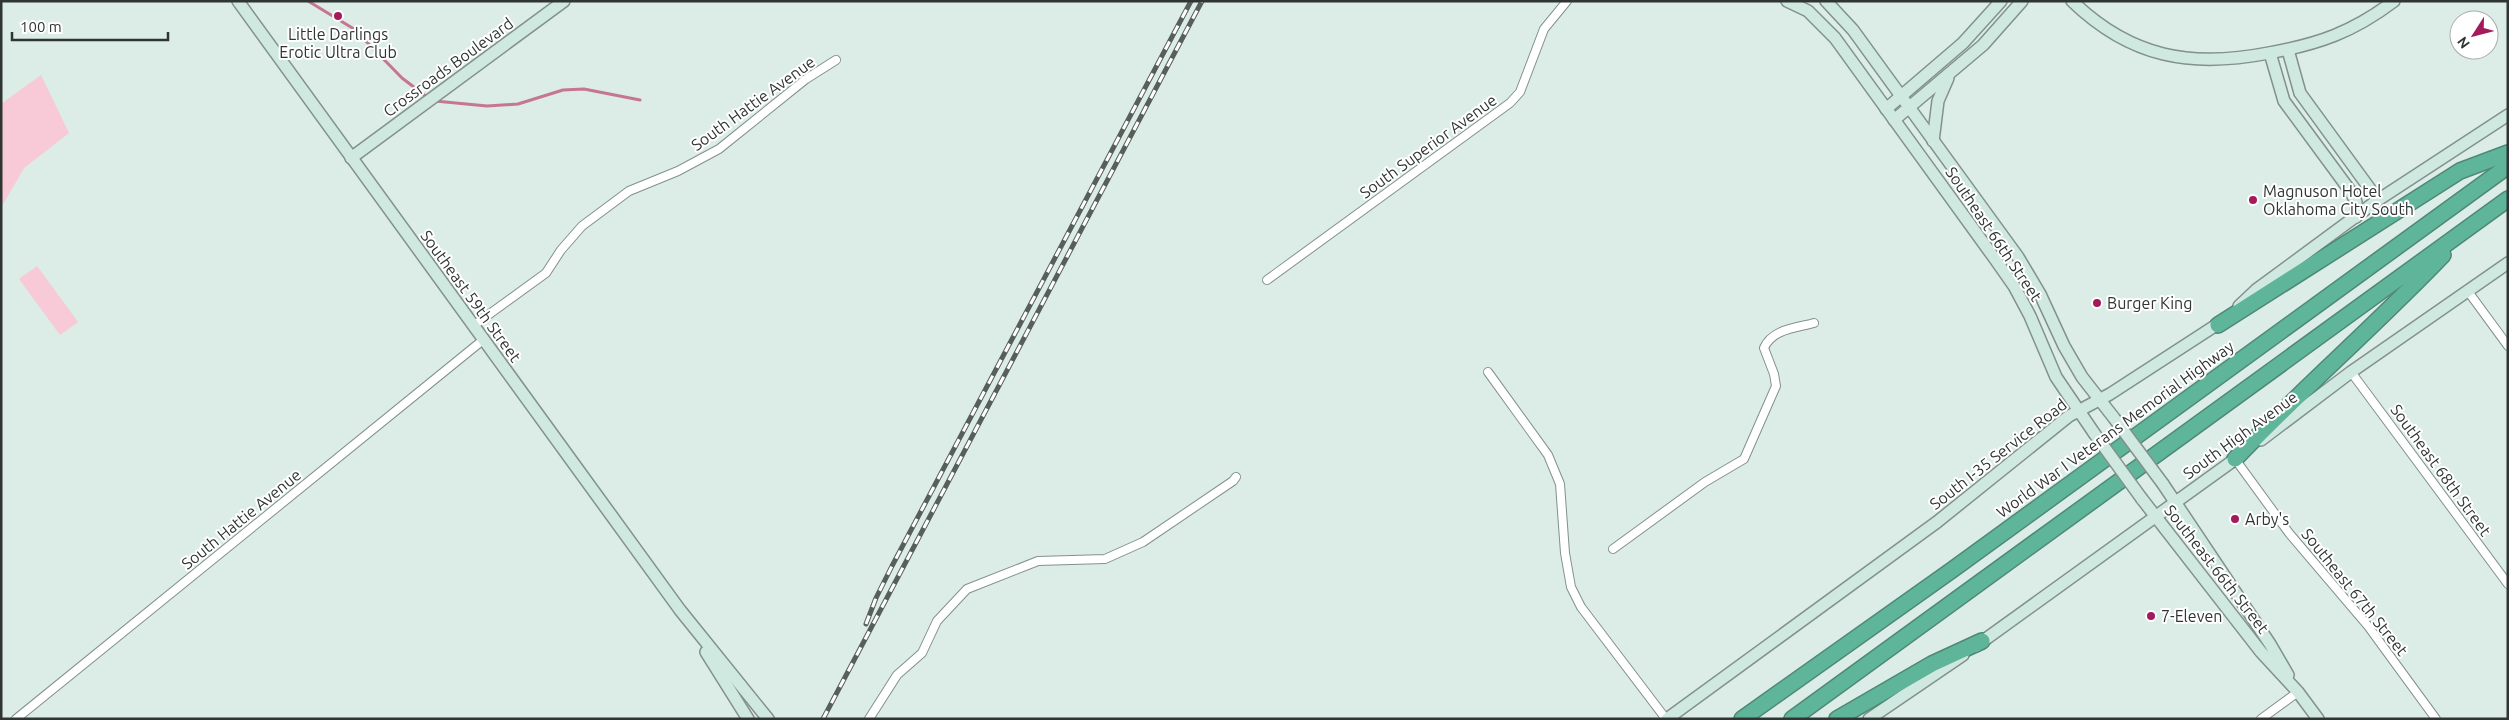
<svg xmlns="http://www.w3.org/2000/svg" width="2509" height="720" viewBox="0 0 2509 720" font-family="Ubuntu,sans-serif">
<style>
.green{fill:#f8c9d7}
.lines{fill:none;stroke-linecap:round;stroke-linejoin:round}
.stream{stroke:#c67592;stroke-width:3}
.street-casing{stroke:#82918c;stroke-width:10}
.secondary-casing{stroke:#82918c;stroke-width:14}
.highway-casing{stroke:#4e8876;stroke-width:18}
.street{stroke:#fff;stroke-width:8}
.secondary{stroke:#cfe9e1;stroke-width:11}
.highway{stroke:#5fb59a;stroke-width:15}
.rail-casing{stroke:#575f5b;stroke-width:5}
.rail{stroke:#fff;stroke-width:3;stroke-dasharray:9;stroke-linecap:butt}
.secondary-bridge-casing{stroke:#82918c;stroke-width:14;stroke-linecap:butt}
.secondary-bridge{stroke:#cfe9e1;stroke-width:11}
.poi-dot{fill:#a5195d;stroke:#fff;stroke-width:2}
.labels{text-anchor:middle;stroke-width:4;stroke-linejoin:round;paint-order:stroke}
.poi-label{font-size:16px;fill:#2f3532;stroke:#fff;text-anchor:start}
.street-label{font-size:16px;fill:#2f3532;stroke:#fff}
</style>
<rect width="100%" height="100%" fill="#dcece6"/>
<g class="green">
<path d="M41 75 69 133 24 168 1 208V104Z"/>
<path d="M37 266 78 322 60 335 19 279Z"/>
</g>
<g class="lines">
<g class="stream">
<path d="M308 1 354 29 402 78 427 97"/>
<path d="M435 101 487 106 518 104 563 90 584 89 640 100"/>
</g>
<defs>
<g id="street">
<path d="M1267 280 1510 103 1520 92 1544 29 1567 1"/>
<path d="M2467 290 2508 346"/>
<path d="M473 326 546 273 561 250 582 226 629 191 678 171 719 149 806 79 836 60"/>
<path d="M1488 372 1548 455 1560 484 1565 553 1571 587 1581 607 1666 719"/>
<path d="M2351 372 2508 584"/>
<path d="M2235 459 2289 533 2368 626 2436 719"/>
<path d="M1613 549 1705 482 1744 459 1776 386 1774 374 1764 348C1772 329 1796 328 1814 323"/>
<path d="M16 719 483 340"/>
<path d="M869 719 897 675 922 653 937 621 967 589 1038 561 1105 559 1143 542 1233 481 1236 477"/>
<path d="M2261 719 2298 692"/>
</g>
<g id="secondary">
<path d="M238 1 680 610 768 719"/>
<path d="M1787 1 1808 11 1835 38 1995 259 2014 286 2030 316 2056 377 2094 433"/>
<path d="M1826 1 1853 30 2018 257 2040 294 2064 346 2082 377 2114 418"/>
<path d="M2072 1C2131 58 2191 68 2269 53 2319 44 2353 32 2394 1"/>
<path d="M2288 50 2300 93 2378 200"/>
<path d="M2270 53 2284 101 2351 192 2356 202V217"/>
<path d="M1886 109 1963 43 2001 1"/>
<path d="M1894 120 1983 45 2022 1"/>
<path d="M1933 141 1938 101 1948 78"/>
<path d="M351 158 564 1"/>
<path d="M2239 306 2256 290 2378 200 2508 115"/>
<path d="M2261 440 2351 372 2508 263"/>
<path d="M2163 484 2270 644 2288 675"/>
<path d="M2142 499 2261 652 2298 692 2318 719"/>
<path d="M1976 646 2241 455"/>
<path d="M706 652 748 719"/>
<path d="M1667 719 1937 522 2069 416 2110 394 2224 320"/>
<path d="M1869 719 1963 655"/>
</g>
<g id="highway">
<path d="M2218 325 2460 171 2508 153"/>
<path d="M2235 459C2302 389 2376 325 2443 255"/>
<path d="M1742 719 1952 570 2508 166"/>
<path d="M1792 719 2508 199"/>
<path d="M1837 719 1932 664 1982 641"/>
</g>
</defs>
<use href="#street" class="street-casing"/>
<use href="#secondary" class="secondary-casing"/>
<use href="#highway" class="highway-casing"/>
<use href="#street" class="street"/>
<use href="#secondary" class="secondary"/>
<use href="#highway" class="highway"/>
<defs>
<g id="rail">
<path d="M866 624 876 598 892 566 1191 1"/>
<path d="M823 719 1202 1"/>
</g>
</defs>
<use href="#rail" class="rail-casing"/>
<use href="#rail" class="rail"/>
<defs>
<g id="secondary-bridge">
<path d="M2114 418 2163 484"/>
<path d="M2094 433 2142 499"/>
</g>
</defs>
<use href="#secondary-bridge" class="secondary-bridge-casing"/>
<use href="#secondary-bridge" class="secondary-bridge"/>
</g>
<g class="poi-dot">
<circle cx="338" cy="16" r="5"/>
<circle cx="2253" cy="200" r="5"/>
<circle cx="2097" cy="303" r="5"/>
<circle cx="2235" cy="519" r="5"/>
<circle cx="2151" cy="616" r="5"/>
</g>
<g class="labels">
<g class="poi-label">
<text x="338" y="40" text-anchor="middle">Little Darlings<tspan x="338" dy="18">Erotic Ultra Club</tspan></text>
<text x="2263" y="197">Magnuson Hotel<tspan x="2263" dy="18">Oklahoma City South</tspan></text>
<text x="2107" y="309">Burger King</text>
<text x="2245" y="525">Arby's</text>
<text x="2161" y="622">7-Eleven</text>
</g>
<g class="street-label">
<text transform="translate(448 67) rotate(-36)" y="6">Crossroads Boulevard</text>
<text transform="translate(753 103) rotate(-36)" y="6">South Hattie Avenue</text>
<text transform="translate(1428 146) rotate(-36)" y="6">South Superior Avenue</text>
<text transform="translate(1994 234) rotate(56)" y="6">Southeast 66th Street</text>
<text transform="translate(471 296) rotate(54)" y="6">Southeast 59th Street</text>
<text transform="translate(2115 429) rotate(-36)" y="6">World War I Veterans Memorial Highway</text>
<text transform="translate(2240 435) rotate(-36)" y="6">South High Avenue</text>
<text transform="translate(1998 454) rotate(-38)" y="6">South I-35 Service Road</text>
<text transform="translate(2441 470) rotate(54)" y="6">Southeast 68th Street</text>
<text transform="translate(241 519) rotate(-39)" y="6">South Hattie Avenue</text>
<text transform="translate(2217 569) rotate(52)" y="6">Southeast 66th Street</text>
<text transform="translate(2355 592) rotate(51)" y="6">Southeast 67th Street</text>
</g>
</g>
<rect width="2509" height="720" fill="none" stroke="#2f3532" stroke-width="5"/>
<g transform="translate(2474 35) rotate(234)"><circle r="24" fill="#ffffff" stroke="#acaead"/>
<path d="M0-4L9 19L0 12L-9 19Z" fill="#a5195d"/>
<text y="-8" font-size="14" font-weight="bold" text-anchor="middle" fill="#2f3532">N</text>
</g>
<path d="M12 32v8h156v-8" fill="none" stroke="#2f3532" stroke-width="2.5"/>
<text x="20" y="32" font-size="15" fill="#2f3532" stroke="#ffffff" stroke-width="4" paint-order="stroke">100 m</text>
</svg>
